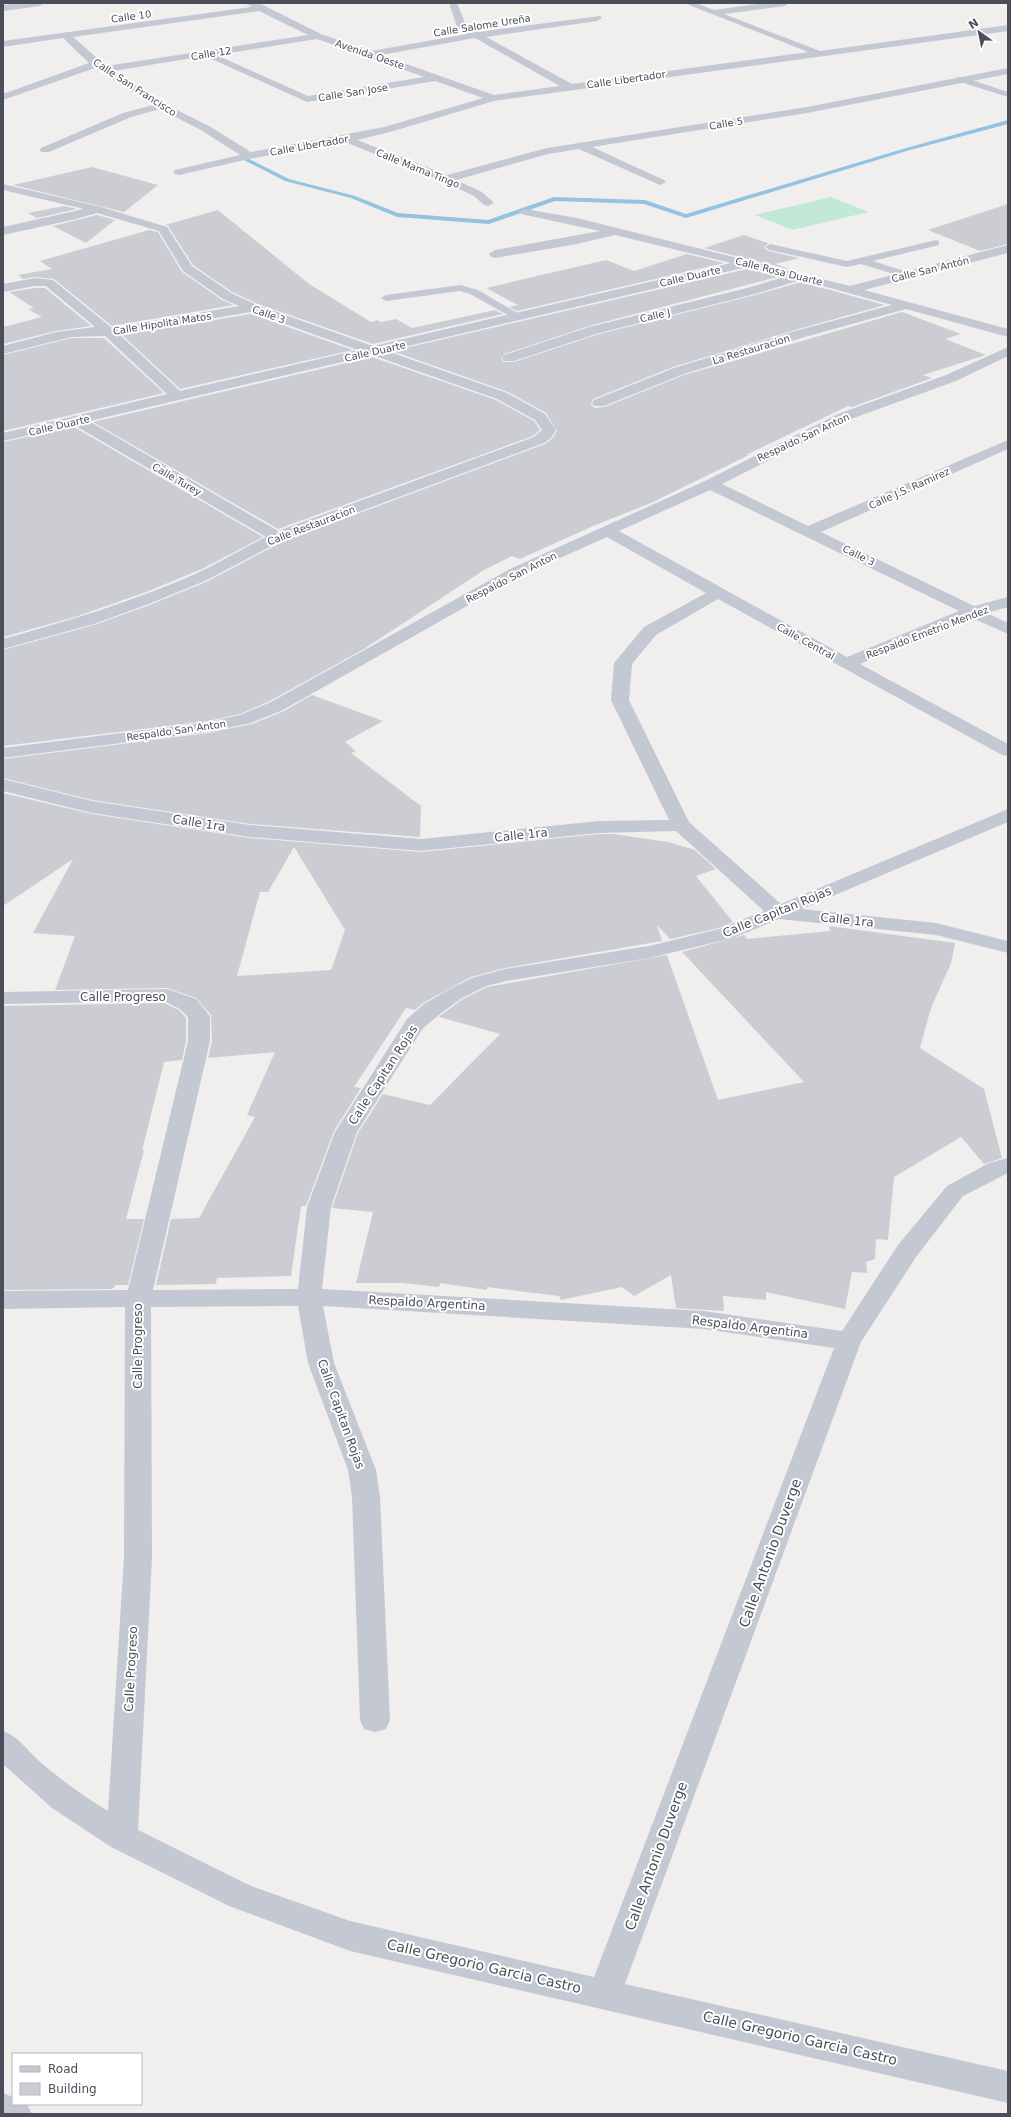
<svg xmlns="http://www.w3.org/2000/svg" width="1011" height="2117" viewBox="0 0 1011 2117" font-family="'DejaVu Sans',sans-serif">
<style>
.green{fill:#c2e9d8}
.lines{fill:none;stroke-linecap:round;stroke-linejoin:round}
.stream{fill:#94c3e1;fill-rule:evenodd}
.building{fill:#cccdd2;fill-rule:evenodd}
.lane{fill:#c3c8d2;fill-rule:evenodd}
.street{fill:#c3c8d2;fill-rule:evenodd}
.labels{text-anchor:middle;stroke-width:4;stroke-linejoin:round;paint-order:stroke}
.far-street-label{font-size:10px;fill:#494e59;stroke:#fff}
.street-label{font-size:12px;fill:#494e59;stroke:#fff}
.near-street-label{font-size:14px;fill:#494e59;stroke:#fff}
</style>
<rect width="100%" height="100%" fill="#f1efee"/>
<path class="green" d="M831 197 869 212 792 230 755 215Z"/>
<g class="lines">
<path class="stream" d="M1008 120V124L910 150 686 218 644 204 555 201 489 224 397 217 351 198 285 181 244 160 249 159 289 179 355 196 398 213 488 220 554 197 645 200 686 214 906 148Z"/>
</g>
<g class="building">
<path d="M92 167 158 185 124 212 13 185Z"/>
<path d="M1008 204V244L980 251 928 230Z"/>
<path d="M64 206 77 209 37 218 28 213Z"/>
<path d="M218 210 309 284 371 322 377 320 381 322 396 319 412 328 495 310 503 314 373 344 258 304 232 292 193 265 168 226 165 225Z"/>
<path d="M97 215 115 220 86 243 53 226Z"/>
<path d="M149 230 158 232 182 272 222 300 234 305 112 326 54 279 35 277 23 279 18 275 52 269 40 261Z"/>
<path d="M744 235 768 243 764 248 769 251 799 258 775 264 792 270 704 248Z"/>
<path d="M687 254 724 263 517 311 509 307 518 305 486 288 606 260 634 271Z"/>
<path d="M747 269 781 276 589 326 504 354 501 359 504 362H514L599 334 755 295 801 282 885 305 795 330 673 367 593 399 591 404 594 408 605 407 684 375 902 312 961 334 945 339 986 355 923 375 932 378 852 407 848 406 746 455H749L651 503 593 526 520 559 512 556 484 570 364 649 270 701 240 714 208 721 3 746V650L94 625 147 606 206 582 284 541 545 444 552 439 557 431 546 413 508 392 392 351Z"/>
<path d="M35 288H45L91 326 56 331 3 344V327L42 317 28 309 34 308 9 292Z"/>
<path d="M251 314 353 350 180 389 122 335Z"/>
<path d="M71 338H104L164 393 3 431V355Z"/>
<path d="M372 357 496 400 534 421 540 430 533 436 278 529 93 422Z"/>
<path d="M74 427 263 537 202 569 146 592 75 617 3 637V442Z"/>
<path d="M312 695 383 721 345 742 356 751 351 753 421 806 420 837 250 824 92 800 3 778V759L208 733 252 724 284 711Z"/>
<path d="M3 793 92 814 250 838 421 852 599 834H613L668 842 695 850 716 869 696 876 733 922 719 928 670 939 657 925 662 941 505 968 471 977 423 1003 415 1010 406 1008 354 1087 361 1088 334 1131 306 1206H301L291 1276 217 1278 216 1284 156 1285 171 1219 199 1218 255 1117 247 1115 275 1052 208 1058 212 1041 211 1015 196 998 167 988 55 990 75 936 33 933 73 859 3 906ZM294 847 345 930 331 970 237 976 260 892H268Z"/>
<path d="M829 926 955 943 951 963 931 1008 920 1048 984 1089 1002 1158 984 1164 961 1137 894 1177 888 1240 876 1239 875 1259 866 1262 867 1273 852 1272 845 1309 766 1292V1300L723 1296 724 1311 676 1308 671 1275 634 1296 622 1287 561 1300 559 1296 487 1287V1290L440 1283 439 1287 402 1283H356L373 1212 332 1208 358 1133 383 1094 430 1105 500 1034 439 1017 441 1015 463 999 487 987 667 955 718 1100 804 1082 682 952 744 935 747 939 830 931Z"/>
<path d="M164 1003 179 1010 186 1018V1041L182 1060 164 1062 142 1151 144 1150 126 1219H144L128 1285H115L114 1288 111 1289 3 1290V1006Z"/>
</g>
<g class="lines">
<g class="lane">
<path d="M957 77H963L1008 92V97L957 81Z"/>
<path d="M936 240 939 241V245L873 261 911 273V277L907 278 861 264 847 267 770 250 765 247 770 244 847 261Z"/>
<path d="M460 285 478 290 524 317 523 319H515L470 294 460 291 386 301 381 298 386 295Z"/>
</g>
<g class="street">
<path d="M20 3H44L40 6 3 11V5Z"/>
<path d="M246 3H257L265 6 321 34 371 51 467 34 457 27 449 3H457L466 25 478 32 600 16 602 18 597 21 486 37 572 84 808 52 684 3H696L714 10 764 3H789L785 6 724 14 820 51 1008 25V31L494 101 390 132 357 140 447 175 547 148 807 107 1008 68V74L807 113 592 147 664 180 666 182 660 185 579 149 548 154 456 180 482 192 494 203 488 206 484 205 474 196 442 181 345 142 249 159 179 175 175 174 173 172 175 170 240 155 201 130 160 109 131 117 49 152H41L40 150 41 148 123 113 153 105 95 68 3 100V94L89 63 63 38 3 47V41L251 7ZM259 11 308 35 106 66 73 37ZM475 38 560 86 494 95 381 55ZM317 39 424 77 308 96 216 55ZM205 56 307 102 435 81 483 98 384 127 251 152 209 126 165 104 113 71Z"/>
<path d="M3 184 101 207 167 227 192 266 231 293 257 305 373 346 731 263 615 235 577 244 495 258 491 257 489 254 495 250 600 231 521 214 519 212 525 209 577 218 850 286 1008 245V253L864 290 1008 329V337L906 309 805 337 684 374 604 406H594L592 403 594 400 674 368 795 331 892 305 801 280 755 294 599 333 514 361H504L502 358 504 355 589 327 747 288 787 276 747 267 387 351 507 393 545 414 556 430 551 438 544 443 283 540 205 581 146 605 94 624 3 649V639C67 621 132 602 193 575 218 564 241 549 266 537L74 425 3 441V433L167 394 105 336 71 337 3 354V346L56 332 95 327 46 286H35L3 292V284L35 278 53 280 112 328 239 306 223 299 183 271 159 231 97 213 72 220 3 235V227L84 209 3 190ZM251 312 358 350 180 391 119 334ZM372 355 497 399 535 420 542 430 534 437 278 531 89 421Z"/>
<path d="M1008 347V356L956 381 848 420 722 484 808 526 1008 440V449L821 532 974 606 1008 597V607L987 613 1008 623V634L972 618 860 664 1008 744V756L1002 755 718 599 656 635 632 664 629 700 689 822 781 904 1008 809V822L802 909 936 923 1008 941V953L936 935 779 919 733 938 649 958 506 981 486 986 462 998 440 1014 423 1028 357 1132 331 1207 322 1289 704 1311 842 1331 898 1245 947 1186 989 1163 1008 1158V1173L963 1196 916 1257 861 1342 625 1984 1008 2071V2103L350 1951 229 1906 111 1847 52 1808 3 1764V1731C19 1737 26 1749 38 1760 60 1779 83 1796 108 1811L124 1557 125 1307 3 1309V1291L128 1290 188 1041V1017L180 1009 164 1001 3 1004V992L167 989 196 999 210 1016V1041L153 1290 298 1289 307 1207 335 1132 407 1019 424 1004 448 990 472 978 505 969 649 946 719 929 764 911 676 831 599 833 421 851 250 837 92 813 3 791V779L92 801 250 825 421 839 599 821 669 820 611 700 614 663 644 627 706 593 607 537 522 575 283 710 251 723 208 732 3 758V748L208 722 240 715 271 702 510 569 705 481 838 414 946 375ZM710 490 959 611 847 657 619 531ZM298 1306 308 1363 348 1470 352 1497 360 1720 364 1729 375 1732 386 1729 390 1720 380 1497 376 1470 334 1363 323 1306 704 1329 834 1348 594 1977 350 1921 251 1886 138 1830 152 1557 151 1307Z"/>
<path d="M3 2093 13 2097V2104H27L32 2114H3Z"/>
</g>
</g>
<g class="labels">
<g class="far-street-label">
<text transform="translate(131 16) rotate(-8)" y="4">Calle 10</text>
<text transform="translate(482 25) rotate(-9)" y="4">Calle Salome Ureña</text>
<text transform="translate(211 53) rotate(-9)" y="4">Calle 12</text>
<text transform="translate(370 54) rotate(19)" y="4">Avenida Oeste</text>
<text transform="translate(626 79) rotate(-8)" y="4">Calle Libertador</text>
<text transform="translate(135 87) rotate(33)" y="4">Calle San Francisco</text>
<text transform="translate(353 92) rotate(-9)" y="4">Calle San Jose</text>
<text transform="translate(726 123) rotate(-9)" y="4">Calle 5</text>
<text transform="translate(309 145) rotate(-10)" y="4">Calle Libertador</text>
<text transform="translate(418 168) rotate(22)" y="4">Calle Mama Tingo</text>
<text transform="translate(930 269) rotate(-14)" y="4">Calle San Antón</text>
<text transform="translate(779 271) rotate(14)" y="4">Calle Rosa Duarte</text>
<text transform="translate(690 276) rotate(-13)" y="4">Calle Duarte</text>
<text transform="translate(269 314) rotate(20)" y="4">Calle 3</text>
<text transform="translate(655 315) rotate(-13)" y="4">Calle J</text>
<text transform="translate(162 323) rotate(-9)" y="4">Calle Hipolita Matos</text>
<text transform="translate(751 349) rotate(-17)" y="4">La Restauracion</text>
<text transform="translate(375 351) rotate(-13)" y="4">Calle Duarte</text>
<text transform="translate(59 425) rotate(-13)" y="4">Calle Duarte</text>
<text transform="translate(803 437) rotate(-25)" y="4">Respaldo San Anton</text>
<text transform="translate(177 479) rotate(30)" y="4">Calle Turey</text>
<text transform="translate(909 488) rotate(-24)" y="4">Calle J.S. Ramirez</text>
<text transform="translate(311 525) rotate(-21)" y="4">Calle Restauracion</text>
<text transform="translate(859 555) rotate(26)" y="4">Calle 3</text>
<text transform="translate(511 577) rotate(-27)" y="4">Respaldo San Anton</text>
<text transform="translate(927 632) rotate(-21)" y="4">Respaldo Emetrio Mendez</text>
<text transform="translate(806 641) rotate(29)" y="4">Calle Central</text>
<text transform="translate(176 730) rotate(-8)" y="4">Respaldo San Anton</text>
</g>
<g class="street-label">
<text transform="translate(199 823) rotate(9)" y="4">Calle 1ra</text>
<text transform="translate(521 835) rotate(-6)" y="4">Calle 1ra</text>
<text transform="translate(777 912) rotate(-22)" y="4">Calle Capitan Rojas</text>
<text transform="translate(847 920) rotate(6)" y="4">Calle 1ra</text>
<text x="123" y="1001">Calle Progreso</text>
<text transform="translate(383 1075) rotate(-57)" y="4">Calle Capitan Rojas</text>
<text transform="translate(427 1303) rotate(3)" y="4">Respaldo Argentina</text>
<text transform="translate(750 1327) rotate(7)" y="4">Respaldo Argentina</text>
<text transform="translate(138 1346) rotate(-90)" y="4">Calle Progreso</text>
<text transform="translate(341 1414) rotate(70)" y="4">Calle Capitan Rojas</text>
<text transform="translate(131 1669) rotate(-87)" y="4">Calle Progreso</text>
</g>
<g class="near-street-label">
<text transform="translate(770 1553) rotate(-70)" y="5">Calle Antonio Duverge</text>
<text transform="translate(656 1856) rotate(-70)" y="5">Calle Antonio Duverge</text>
<text transform="translate(484 1966) rotate(13)" y="5">Calle Gregorio Garcia Castro</text>
<text transform="translate(800 2038) rotate(13)" y="5">Calle Gregorio Garcia Castro</text>
</g>
</g>
<rect width="1011" height="2117" fill="none" stroke="#494e59" stroke-width="8"/>
<rect x="12" y="2053" width="130" height="52" fill="#ffffff" stroke="#b6b8bd"/>
<rect x="20" y="2066" width="20" height="6" fill="#c3c8d2" stroke="#b6b8bd"/>
<text x="48" y="2073" font-size="12" fill="#494e59">Road</text>
<rect x="20" y="2083" width="20" height="12" fill="#cccdd2" stroke="#b6b8bd"/>
<text x="48" y="2093" font-size="12" fill="#494e59">Building</text>
<g transform="translate(979 32) rotate(327)" stroke="#ffffff" stroke-width="3" paint-order="stroke">
<path d="M0-3L7 15L0 10L-7 15Z" fill="#494e59"/>
<text y="-6" font-size="11" font-weight="bold" text-anchor="middle" fill="#494e59">N</text>
</g>
</svg>
